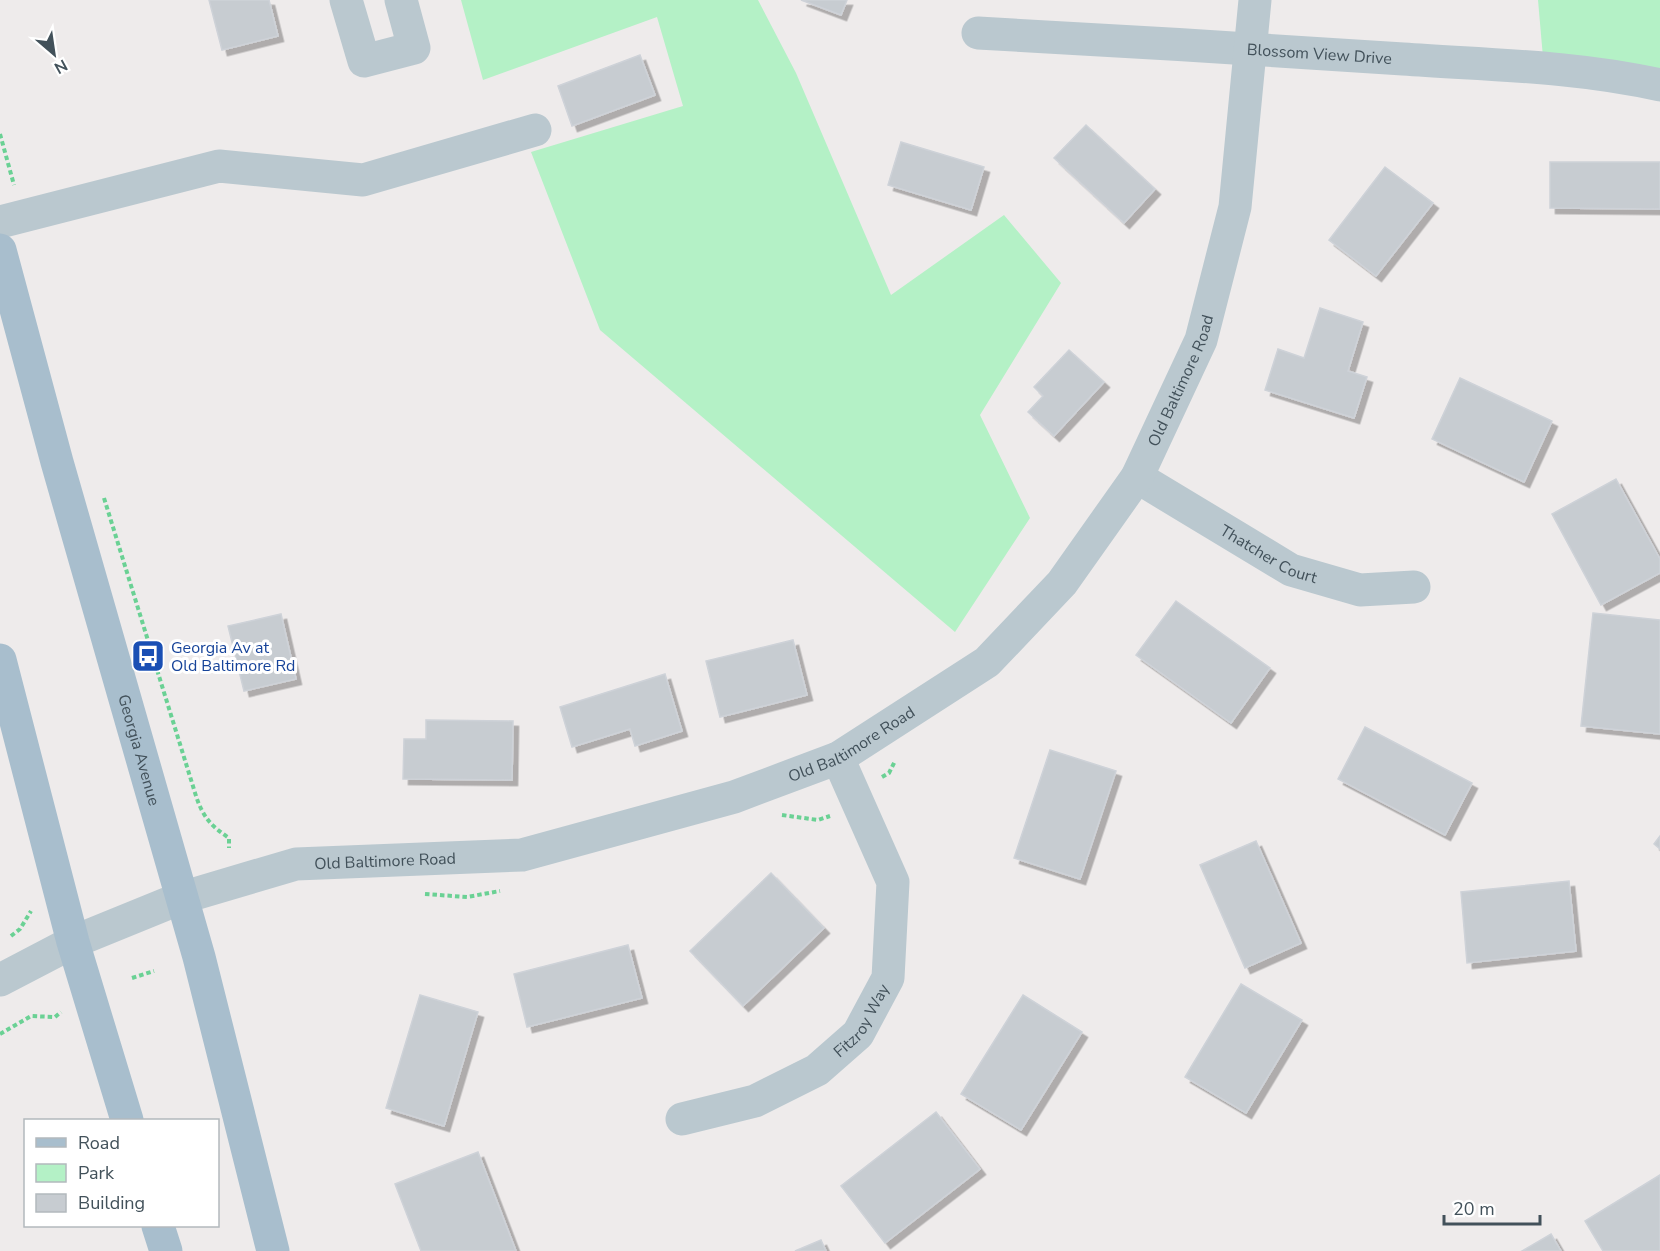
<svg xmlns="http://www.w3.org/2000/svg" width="1660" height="1251" viewBox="0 0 1660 1251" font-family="'Nunito Sans',sans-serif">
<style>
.green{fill:#b4f1c6}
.building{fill:#c7ccd1;stroke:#ced2d8;stroke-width:1.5;filter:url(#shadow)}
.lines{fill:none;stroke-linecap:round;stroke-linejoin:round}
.path{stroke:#6ad194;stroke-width:4;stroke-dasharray:4.5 3;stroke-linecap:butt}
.minor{stroke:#bac8cf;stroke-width:33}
.major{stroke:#a8becd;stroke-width:33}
.labels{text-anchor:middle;stroke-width:6;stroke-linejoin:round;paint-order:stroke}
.street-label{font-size:16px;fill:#42515a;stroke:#fff}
.transit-label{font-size:16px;fill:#164399;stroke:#fff;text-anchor:start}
</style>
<defs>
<filter id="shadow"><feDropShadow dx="5.5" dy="5.5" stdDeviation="0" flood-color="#0004"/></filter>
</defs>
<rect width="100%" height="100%" fill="#eeebeb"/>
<g class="green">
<path d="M461 0H758L796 73 891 295 1004 215 1061 283 980 415 1030 518 955 632 600 330 531 152 683 106 657 17 483 80Z"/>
<path d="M1538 0H1660V85L1544 69Z"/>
</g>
<g class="building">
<path d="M209 0H269L278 36 222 50Z"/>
<path d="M801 0H847L841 15Z"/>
<path d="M640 55 655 95 572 126 558 86Z"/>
<path d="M1086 125 1155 189 1124 223 1054 158Z"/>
<path d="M901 142 984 167 971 210 888 185Z"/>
<path d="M1550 162H1660V209L1550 208Z"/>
<path d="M1385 167 1433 203 1376 276 1329 240Z"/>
<path d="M1320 308 1363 322 1348 371 1367 377 1354 418 1265 390 1278 349 1304 358Z"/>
<path d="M1069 350 1104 382 1054 436 1028 412 1043 396 1034 387Z"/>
<path d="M1460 378 1552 421 1524 482 1432 439Z"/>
<path d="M1616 479 1660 559V573L1601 605 1552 514Z"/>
<path d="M1176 601 1270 668 1231 723 1136 655Z"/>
<path d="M1593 613 1660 620V734L1581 726Z"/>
<path d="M281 614 296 679 244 691 228 626Z"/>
<path d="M793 640 807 695 720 717 706 661Z"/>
<path d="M665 674 682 731 635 746 630 729 572 747 560 707Z"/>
<path d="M426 720 513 721 512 780 403 779 404 739H426Z"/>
<path d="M1365 727 1472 783 1445 835 1338 779Z"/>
<path d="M1050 750 1116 771 1080 879 1014 858Z"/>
<path d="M1660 836V849L1654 844Z"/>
<path d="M1256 841 1301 943 1245 968 1200 865Z"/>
<path d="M771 873 824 928 743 1006 690 951Z"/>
<path d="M1569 881 1576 951 1467 963 1461 892Z"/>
<path d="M628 945 642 998 527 1027 514 974Z"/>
<path d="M1241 984 1302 1020 1246 1113 1185 1077Z"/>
<path d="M420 995 478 1012 444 1126 386 1108Z"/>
<path d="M1023 995 1082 1032 1021 1130 961 1094Z"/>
<path d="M936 1112 980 1169 885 1243 841 1186Z"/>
<path d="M478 1152 516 1251H421L395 1184Z"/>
<path d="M1660 1175V1251H1603L1585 1221Z"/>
<path d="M1551 1234 1561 1251H1522Z"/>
<path d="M821 1240 826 1251H795Z"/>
</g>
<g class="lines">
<g class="path">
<path d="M0 134 14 185"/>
<path d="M104 498 196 796C203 817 211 826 229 838V848"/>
<path d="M882 777 889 773 895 761"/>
<path d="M782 815 818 820 830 816"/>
<path d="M425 894 467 897 500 891"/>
<path d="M11 936 20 929 31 911"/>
<path d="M132 978 154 971"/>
<path d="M0 1034 31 1016 55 1017 61 1012"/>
</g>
<g class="minor">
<path d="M346 0 364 61 414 48 401 0"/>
<path id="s1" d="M978 33C1120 41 1261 49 1403 59 1489 65 1576 66 1660 85"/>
<path d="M0 222 219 166 363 180 535 130"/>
<path id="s2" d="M1137 477 1291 570 1360 590 1414 587"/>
<path id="s3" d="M0 980 73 942 181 898 296 864 522 855 734 797 838 758 987 662 1062 583 1137 477 1201 340 1235 207 1255 0"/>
<path id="s4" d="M682 1119 755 1101 817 1070 858 1034 888 978 893 882 838 758"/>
</g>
<g class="major">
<path id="s5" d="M0 250 57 462 199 957 273 1251"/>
<path d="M0 660 73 942 127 1120"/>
<path d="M158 1226 166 1251"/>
</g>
</g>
<defs>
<symbol id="bus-square" viewBox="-11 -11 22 22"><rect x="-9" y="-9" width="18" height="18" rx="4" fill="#1a4fb4" stroke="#fff"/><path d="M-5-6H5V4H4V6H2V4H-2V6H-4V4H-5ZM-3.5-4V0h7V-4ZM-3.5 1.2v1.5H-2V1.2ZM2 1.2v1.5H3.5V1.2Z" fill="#fff"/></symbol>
</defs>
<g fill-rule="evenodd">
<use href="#bus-square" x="129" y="637" width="38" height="38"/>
</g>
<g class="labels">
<g class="street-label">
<text dy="6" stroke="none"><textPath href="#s1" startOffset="342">Blossom View Drive</textPath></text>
<text dy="6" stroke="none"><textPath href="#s3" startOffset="1398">Old Baltimore Road</textPath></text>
<text dy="6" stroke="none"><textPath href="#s2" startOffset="153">Thatcher Court</textPath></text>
<text dy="6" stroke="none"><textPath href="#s3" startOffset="894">Old Baltimore Road</textPath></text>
<text dy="6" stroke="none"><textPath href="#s5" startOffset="519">Georgia Avenue</textPath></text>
<text dy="6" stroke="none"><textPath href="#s3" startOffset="408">Old Baltimore Road</textPath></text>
<text dy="6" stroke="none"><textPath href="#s4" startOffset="212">Fitzroy Way</textPath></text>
</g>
<g class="transit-label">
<text x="171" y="653">Georgia Av at<tspan x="171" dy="18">Old Baltimore Rd</tspan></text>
</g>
</g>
<rect x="24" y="1119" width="195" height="108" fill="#ffffff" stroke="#b3b9bd" stroke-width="1.5"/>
<rect x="36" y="1138" width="30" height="9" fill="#a8becd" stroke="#b3b9bd" stroke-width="1.5"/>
<text x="78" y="1149" font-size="18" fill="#42515a">Road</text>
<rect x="36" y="1164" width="30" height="18" fill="#b4f1c6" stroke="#b3b9bd" stroke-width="1.5"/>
<text x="78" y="1179" font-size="18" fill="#42515a">Park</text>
<rect x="36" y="1194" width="30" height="18" fill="#c7ccd1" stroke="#b3b9bd" stroke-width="1.5"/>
<text x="78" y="1209" font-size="18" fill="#42515a">Building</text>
<g transform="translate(54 54) rotate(151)" stroke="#ffffff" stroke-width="4.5" paint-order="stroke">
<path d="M0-4.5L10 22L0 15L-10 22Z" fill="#42515a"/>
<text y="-9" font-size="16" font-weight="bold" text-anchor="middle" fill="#42515a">N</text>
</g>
<path d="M1444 1215v9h96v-9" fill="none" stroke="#42515a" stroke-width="3"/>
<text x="1453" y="1215" font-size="18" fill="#42515a" stroke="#ffffff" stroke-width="4.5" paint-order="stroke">20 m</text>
</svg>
